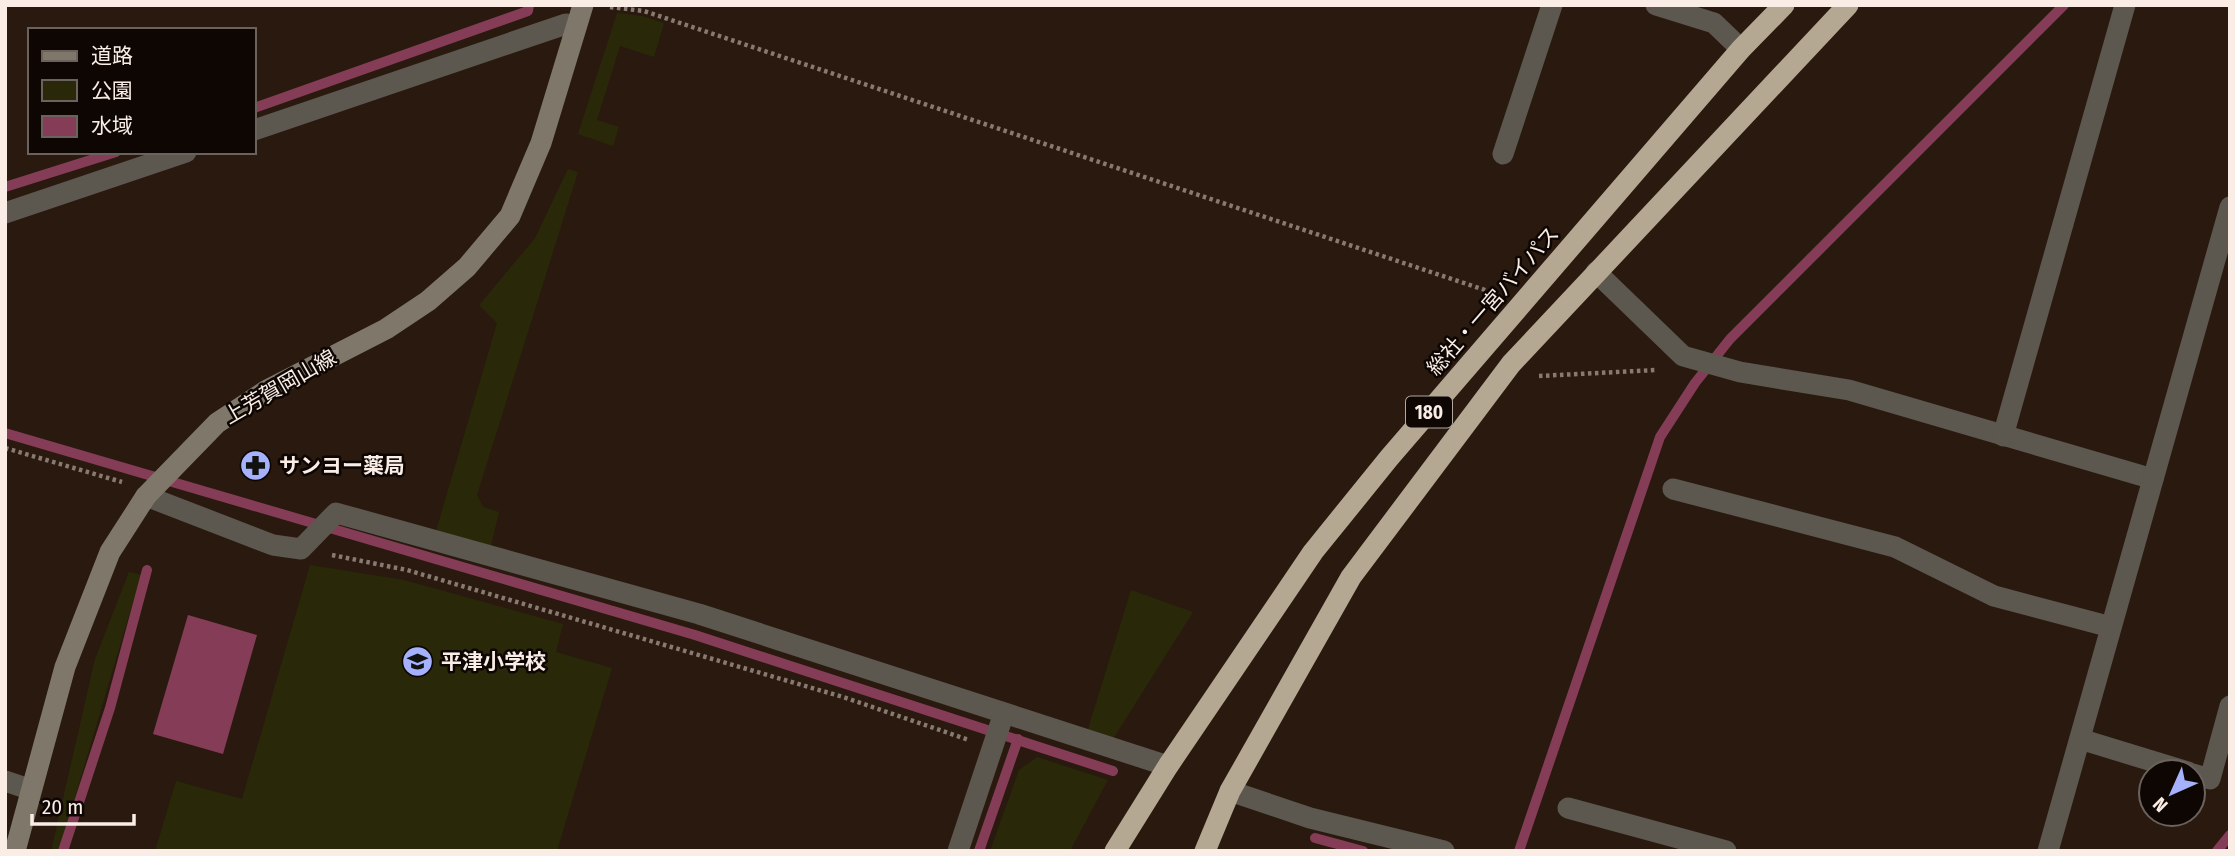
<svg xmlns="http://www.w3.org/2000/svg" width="2235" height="856" viewBox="0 0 2235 856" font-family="'Fira Sans Condensed','Noto Sans JP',sans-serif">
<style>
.green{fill:#29290a}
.water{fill:#853d57}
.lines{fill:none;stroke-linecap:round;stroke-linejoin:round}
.stream{stroke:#853d57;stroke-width:10}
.path{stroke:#887a71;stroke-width:4.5;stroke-dasharray:3.5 3.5;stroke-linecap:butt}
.street{stroke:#5c574f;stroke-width:21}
.secondary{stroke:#7f786a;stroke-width:21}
.highway{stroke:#b4a893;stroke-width:21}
.labels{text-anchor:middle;stroke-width:5;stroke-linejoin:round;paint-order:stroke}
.shield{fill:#0d0603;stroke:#b2a8a2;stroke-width:2}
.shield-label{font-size:19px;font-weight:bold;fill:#f9ede6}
.street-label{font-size:21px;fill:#f9ede6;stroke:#0d0603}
.poi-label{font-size:21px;font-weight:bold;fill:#f9ede6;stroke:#0d0603;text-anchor:start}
</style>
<rect width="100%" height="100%" fill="#29190e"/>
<g class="green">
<path d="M617 13 642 16 664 23 654 57 620 46 597 120 619 127 613 146 578 134Z"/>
<path d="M568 169 578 172 477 495 483 507 499 512 491 546 436 531 497 323 479 305 535 238Z"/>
<path d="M310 565 404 580 563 624 556 652 612 668 557 851H155L176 781 242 799Z"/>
<path d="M129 572 141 575 59 851H51L95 659Z"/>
<path d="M1131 590 1193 612 1113 739 1088 729Z"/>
<path d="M1037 757 1108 780 1070 851H990L1019 770Z"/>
</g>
<path class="water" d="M188 615 257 635 223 754 153 734Z"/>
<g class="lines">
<g class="stream">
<path d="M254 108 528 11 529 5"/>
<path d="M5 187 116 152"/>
<path d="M5 433 695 635 1113 771"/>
<path d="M1315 838 1363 851"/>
<path d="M63 851 110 708 147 570"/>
<path d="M979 851 1018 739"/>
<path d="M1519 851 1660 437 1695 383 1730 339 2064 5"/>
<path d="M2217 851 2230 835"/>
</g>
<g class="path">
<path d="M610 7 644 11 1494 293"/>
<path d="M1539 376 1656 370"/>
<path d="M5 448 122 482"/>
<path d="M332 555 407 570 843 697 969 740"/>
</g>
<g class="street">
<path d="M1656 5 1714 23 1741 49"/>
<path d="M254 130 566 24 575 29"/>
<path d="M1503 154 1552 5"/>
<path d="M5 213 186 152"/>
<path d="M1596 272 1683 356 1740 372 1849 390 2153 479"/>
<path d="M2003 436 2125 5"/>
<path d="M1673 489 1895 547 1994 596 2111 627"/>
<path d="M146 496 273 545 301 549 336 513 699 614 1168 766"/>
<path d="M2080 739 2188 772"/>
<path d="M2193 774 2210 779 2230 706"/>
<path d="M5 781 29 789"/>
<path d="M1230 791 1310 818 1444 851"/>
<path d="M1568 808 1726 851"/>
<path d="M958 851 1004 713"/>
<path d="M2048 851 2230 207"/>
</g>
<path class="secondary" d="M15 851 65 667 110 552 146 496 217 423 267 390 386 329 428 301 467 267 510 216 541 143 583 5"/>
<g class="highway">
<path d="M1115 851 1168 766 1313 552 1389 458 1741 49 1784 5"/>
<path d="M1205 851 1230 791 1351 577 1511 364 1848 5"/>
</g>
</g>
<defs>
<symbol id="pharmacy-disc" viewBox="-11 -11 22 22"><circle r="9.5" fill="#a5b1fc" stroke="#0d0603"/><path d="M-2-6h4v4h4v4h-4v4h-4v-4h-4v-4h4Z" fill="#111"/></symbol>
<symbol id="school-disc" viewBox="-11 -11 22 22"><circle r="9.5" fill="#a5b1fc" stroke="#0d0603"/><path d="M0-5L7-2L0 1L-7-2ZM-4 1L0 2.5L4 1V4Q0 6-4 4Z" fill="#111"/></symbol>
</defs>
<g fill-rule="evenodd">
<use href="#pharmacy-disc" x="238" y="448" width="35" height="35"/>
<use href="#school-disc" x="400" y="644" width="35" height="35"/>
</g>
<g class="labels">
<rect class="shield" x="1406" y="396.5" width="46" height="31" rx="5"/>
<g class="shield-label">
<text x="1429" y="419">180</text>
</g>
<g class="street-label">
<text transform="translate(1493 301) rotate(-49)" y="7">総社・一宮バイパス</text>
<text transform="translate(280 387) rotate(-30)" y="7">上芳賀岡山線</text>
</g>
<g class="poi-label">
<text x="279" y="473">サンヨー薬局</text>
<text x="441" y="669">平津小学校</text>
</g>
</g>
<rect width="2235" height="856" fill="none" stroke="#f9ede6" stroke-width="14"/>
<rect x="28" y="28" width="228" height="126" fill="#0d0603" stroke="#6b625e" stroke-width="2"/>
<rect x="42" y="51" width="35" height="10" fill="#7f786a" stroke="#6b625e" stroke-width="2"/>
<text x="91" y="63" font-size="21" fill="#f9ede6">道路</text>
<rect x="42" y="80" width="35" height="21" fill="#29290a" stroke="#6b625e" stroke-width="2"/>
<text x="91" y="98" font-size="21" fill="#f9ede6">公園</text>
<rect x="42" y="116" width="35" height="21" fill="#853d57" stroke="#6b625e" stroke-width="2"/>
<text x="91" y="133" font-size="21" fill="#f9ede6">水域</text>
<g transform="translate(2172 793) rotate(225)"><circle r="33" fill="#0d0603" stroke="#6b625e" stroke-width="2"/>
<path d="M0-5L12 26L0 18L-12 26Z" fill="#a5b1fc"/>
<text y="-10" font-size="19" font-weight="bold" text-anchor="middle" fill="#f9ede6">N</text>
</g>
<path d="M32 814v10h102v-10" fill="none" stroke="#f9ede6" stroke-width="3.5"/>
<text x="42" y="814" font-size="21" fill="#f9ede6" stroke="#0d0603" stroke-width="5" paint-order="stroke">20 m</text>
</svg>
